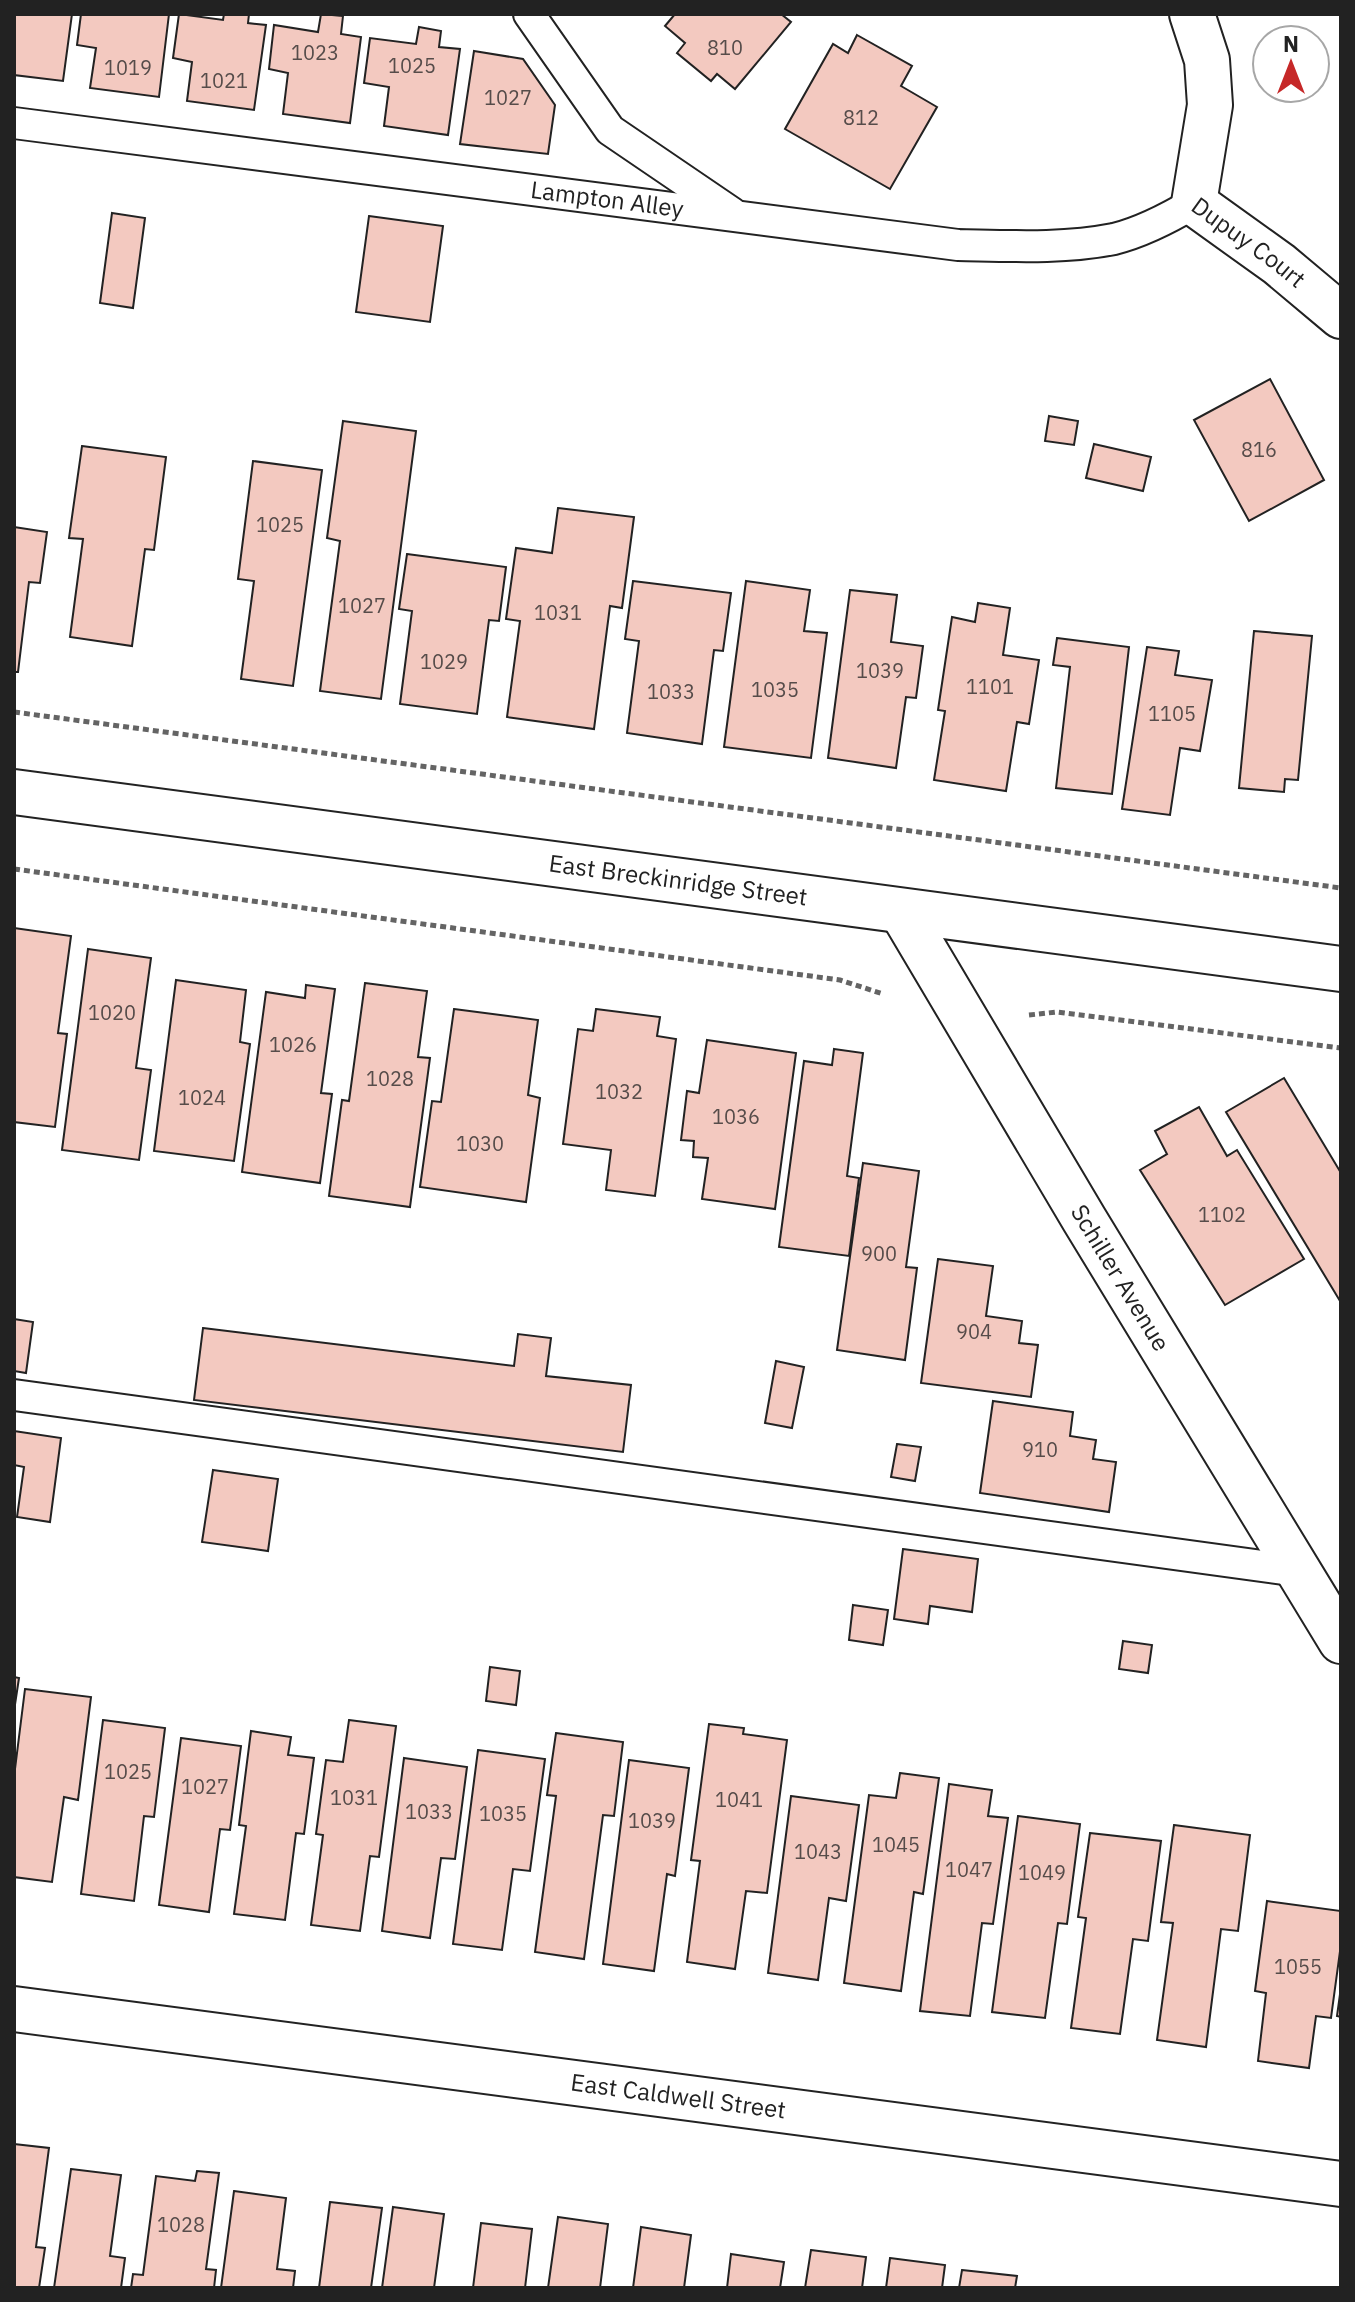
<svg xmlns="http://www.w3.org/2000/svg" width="1355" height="2302" viewBox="0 0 1355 2302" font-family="'IBM Plex Sans',sans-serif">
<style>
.building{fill:#f3c9c0;stroke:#222;stroke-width:2}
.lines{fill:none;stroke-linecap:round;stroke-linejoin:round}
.lane-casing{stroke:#222;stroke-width:34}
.street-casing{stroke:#222;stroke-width:48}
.secondary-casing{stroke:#222;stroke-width:48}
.path{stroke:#646464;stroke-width:5;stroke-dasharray:6 4;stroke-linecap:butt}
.lane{stroke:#fff;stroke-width:30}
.street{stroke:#fff;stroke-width:44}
.secondary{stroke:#fff;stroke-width:44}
.labels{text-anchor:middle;stroke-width:6;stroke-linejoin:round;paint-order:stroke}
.number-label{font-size:20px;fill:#564c4a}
.street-label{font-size:24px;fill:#222;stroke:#fff}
</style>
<rect width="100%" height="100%" fill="#fff"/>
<g class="building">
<path d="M14 14H72L63 81 14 75Z"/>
<path d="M81 14H169L159 97 90 88 96 48 77 45Z"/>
<path d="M179 14 223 20 224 14H249L248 23 266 25 254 110 187 101 192 62 173 58Z"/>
<path d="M321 14 343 16 341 34 361 37 350 123 283 114 288 73 269 69 274 25 318 32Z"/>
<path d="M675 14H781L791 22 735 89 717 74 711 81 677 53 685 43 665 26Z"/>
<path d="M419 27 441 31 439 47 460 49 448 135 384 126 389 87 364 83 370 38 416 44Z"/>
<path d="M857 35 912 66 901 86 937 107 890 189 785 129 833 44 848 53Z"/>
<path d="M474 51 523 59 555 105 548 154 460 144Z"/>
<path d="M112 213 145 218 133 308 100 303Z"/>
<path d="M369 216 443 226 430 322 356 312Z"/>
<path d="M1270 379 1324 480 1249 521 1194 420Z"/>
<path d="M1049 416 1078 421 1074 445 1045 441Z"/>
<path d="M343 421 416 431 381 699 320 691 340 541 327 538Z"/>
<path d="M1094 444 1151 457 1143 491 1086 478Z"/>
<path d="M82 446 166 457 154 550 145 549 132 646 70 637 83 539 69 538Z"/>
<path d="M253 461 322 470 293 686 241 679 254 581 238 579Z"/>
<path d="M558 508 634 517 622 608 610 606 594 729 507 717 520 621 506 619 516 548 552 553Z"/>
<path d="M14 527 47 532 40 583 29 582 18 672H14Z"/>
<path d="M407 554 506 567 499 621 489 620 477 714 400 704 412 611 399 609Z"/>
<path d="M633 581 731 593 723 651 714 650 702 744 627 733 639 641 625 639Z"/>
<path d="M746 581 810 590 804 631 827 633 811 758 724 747Z"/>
<path d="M850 590 897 595 891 642 923 646 916 698 906 697 896 768 828 758Z"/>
<path d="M978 603 1010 608 1003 655 1039 660 1029 724 1017 722 1006 791 934 780 945 711 938 710 952 617 975 622Z"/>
<path d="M1254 631 1312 636 1298 780 1285 779 1284 792 1239 788Z"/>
<path d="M1057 638 1129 647 1112 794 1056 788 1070 667 1053 665Z"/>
<path d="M1147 647 1179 651 1175 675 1212 680 1200 751 1180 748 1170 815 1122 809Z"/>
<path d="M14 928 71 936 58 1033 67 1034 55 1127 14 1122Z"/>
<path d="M88 949 151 958 136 1068 151 1070 139 1160 62 1150Z"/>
<path d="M176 980 246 990 240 1042 250 1044 234 1161 154 1151Z"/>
<path d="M365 983 427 991 418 1057 430 1058 410 1207 329 1196 342 1100 349 1101Z"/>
<path d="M306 985 335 989 321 1093 332 1094 320 1183 242 1172 266 992 305 998Z"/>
<path d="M454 1009 538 1020 528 1095 540 1098 526 1202 420 1187 432 1101 441 1102Z"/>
<path d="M596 1009 660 1017 657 1036 676 1039 655 1196 606 1190 611 1150 563 1144 578 1029 593 1031Z"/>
<path d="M707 1040 796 1053 775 1209 702 1199 708 1158 693 1157 694 1141 681 1140 687 1091 699 1093Z"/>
<path d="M834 1049 863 1053 847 1176 859 1178 849 1256 779 1247 804 1061 832 1065Z"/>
<path d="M1284 1078 1341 1173 1340 1301 1226 1112Z"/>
<path d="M1199 1107 1227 1156 1237 1150 1304 1259 1225 1305 1140 1170 1167 1154 1155 1131Z"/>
<path d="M863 1163 919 1171 906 1267 917 1268 905 1360 837 1350Z"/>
<path d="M938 1259 993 1266 986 1316 1022 1321 1019 1343 1038 1345 1031 1397 921 1383Z"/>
<path d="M14 1319 33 1322 26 1373 14 1371Z"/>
<path d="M203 1328 514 1366 518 1334 551 1338 546 1376 631 1385 623 1452 194 1400Z"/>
<path d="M776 1361 804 1367 792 1428 765 1423Z"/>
<path d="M993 1401 1073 1412 1070 1436 1096 1440 1093 1459 1116 1462 1109 1512 980 1493Z"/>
<path d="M14 1431 61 1438 50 1522 17 1517 24 1467 14 1465Z"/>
<path d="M897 1444 921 1447 915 1481 891 1477Z"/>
<path d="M213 1470 278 1479 268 1551 202 1542Z"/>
<path d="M903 1549 978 1559 972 1612 930 1606 928 1624 894 1619Z"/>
<path d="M853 1605 888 1610 883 1645 849 1640Z"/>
<path d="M1123 1641 1152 1645 1148 1673 1119 1669Z"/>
<path d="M490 1667 520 1671 516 1705 486 1701Z"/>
<path d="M14 1677 19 1678 14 1711Z"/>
<path d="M25 1689 91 1697 78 1800 64 1797 52 1882 14 1877V1777Z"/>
<path d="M103 1720 165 1728 154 1817 144 1816 134 1901 81 1894Z"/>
<path d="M349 1720 396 1726 379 1857 370 1856 360 1931 311 1925 323 1835 316 1834 326 1760 343 1762Z"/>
<path d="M709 1724 744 1728 743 1734 787 1740 767 1893 746 1891 735 1969 687 1962 700 1861 691 1860Z"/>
<path d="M251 1731 291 1737 288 1755 314 1758 304 1834 296 1833 285 1920 234 1914 246 1826 239 1825Z"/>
<path d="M556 1733 623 1742 614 1816 603 1815 584 1959 535 1952 556 1796 547 1795Z"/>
<path d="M181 1738 241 1746 230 1830 220 1829 209 1912 159 1905Z"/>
<path d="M478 1750 545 1759 530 1871 513 1869 502 1950 453 1944Z"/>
<path d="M404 1758 467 1767 455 1859 441 1858 430 1938 382 1931Z"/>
<path d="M629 1760 689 1768 675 1876 667 1874 654 1971 603 1964Z"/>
<path d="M900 1773 939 1778 923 1894 914 1892 901 1991 844 1983 869 1795 896 1798Z"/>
<path d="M949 1784 992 1790 988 1816 1008 1818 993 1924 982 1923 970 2016 920 2011Z"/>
<path d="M791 1796 859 1805 846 1901 829 1898 818 1980 768 1973Z"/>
<path d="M1018 1816 1080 1824 1067 1924 1058 1923 1045 2018 992 2012Z"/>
<path d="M1174 1825 1250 1835 1238 1931 1221 1929 1206 2047 1157 2040 1173 1923 1161 1922Z"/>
<path d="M1090 1833 1161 1841 1148 1941 1133 1939 1120 2034 1071 2028 1086 1918 1078 1917Z"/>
<path d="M1267 1901 1341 1911V1944L1331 2018 1316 2016 1309 2068 1258 2061 1266 1993 1255 1991Z"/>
<path d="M1341 1987V2017L1337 2016Z"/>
<path d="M14 2144 49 2148 36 2247 45 2248 39 2288H14Z"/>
<path d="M71 2169 121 2175 110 2256 125 2258 121 2288H54Z"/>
<path d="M197 2171 219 2173 206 2269 216 2270 214 2288H131L133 2274 143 2275 156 2176 195 2181Z"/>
<path d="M234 2191 286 2198 277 2269 295 2271 293 2288H221Z"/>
<path d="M330 2202 382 2208 371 2288H319Z"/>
<path d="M393 2207 444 2214 434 2288H382Z"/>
<path d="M558 2217 608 2224 600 2288H548Z"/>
<path d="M481 2223 532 2229 525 2288H473Z"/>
<path d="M641 2227 691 2235 684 2288H633Z"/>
<path d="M811 2250 866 2257 862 2288H805Z"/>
<path d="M731 2254 784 2262 780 2288H727Z"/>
<path d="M890 2258 945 2265 942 2288H886Z"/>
<path d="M962 2270 1017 2276 1015 2288H959Z"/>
</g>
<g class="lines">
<defs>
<g id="lane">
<path d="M529 14 610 130 732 213"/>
<path id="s1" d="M14 123 958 245C1010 246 1063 249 1114 239 1142 232 1169 218 1194 203"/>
<path d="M14 1395 1298 1571"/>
</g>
<g id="street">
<path id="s2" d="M1192 14 1207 60 1210 105 1194 203 1279 264 1341 316"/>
<path id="s3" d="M902 912 1084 1219 1341 1641"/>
<path id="s4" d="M14 2009 1341 2184"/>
</g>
<g id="secondary">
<path id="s5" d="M14 792 1341 969"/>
</g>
</defs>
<use href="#lane" class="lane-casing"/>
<use href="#street" class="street-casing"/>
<use href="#secondary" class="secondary-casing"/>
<g class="path">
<path d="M14 712 1341 888"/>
<path d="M14 869 840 980 883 994"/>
<path d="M1029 1015 1057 1012 1341 1048"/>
</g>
<use href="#lane" class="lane"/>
<use href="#street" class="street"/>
<use href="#secondary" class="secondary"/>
</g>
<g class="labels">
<g class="number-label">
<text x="725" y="55">810</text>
<text x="315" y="60">1023</text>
<text x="412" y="73">1025</text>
<text x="128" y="75">1019</text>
<text x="224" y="88">1021</text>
<text x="508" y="105">1027</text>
<text x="861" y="125">812</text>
<text x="1259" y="457">816</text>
<text x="280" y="532">1025</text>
<text x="362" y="613">1027</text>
<text x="558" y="620">1031</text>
<text x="444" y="669">1029</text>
<text x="880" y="678">1039</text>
<text x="990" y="694">1101</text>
<text x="775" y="697">1035</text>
<text x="671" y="699">1033</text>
<text x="1172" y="721">1105</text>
<text x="112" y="1020">1020</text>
<text x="293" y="1052">1026</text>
<text x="390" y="1086">1028</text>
<text x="619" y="1099">1032</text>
<text x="202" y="1105">1024</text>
<text x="736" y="1124">1036</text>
<text x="480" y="1151">1030</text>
<text x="1222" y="1222">1102</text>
<text x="879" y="1261">900</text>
<text x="974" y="1339">904</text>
<text x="1040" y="1457">910</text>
<text x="128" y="1779">1025</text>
<text x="205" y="1794">1027</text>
<text x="354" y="1805">1031</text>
<text x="739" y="1807">1041</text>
<text x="429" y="1819">1033</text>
<text x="503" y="1821">1035</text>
<text x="652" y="1828">1039</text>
<text x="896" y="1852">1045</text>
<text x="818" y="1859">1043</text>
<text x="969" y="1877">1047</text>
<text x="1042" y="1880">1049</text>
<text x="1298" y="1974">1055</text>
<text x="181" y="2232">1028</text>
</g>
<g class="street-label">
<text dy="8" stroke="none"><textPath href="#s1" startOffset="598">Lampton Alley</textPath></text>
<text dy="8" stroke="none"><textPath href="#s2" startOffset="260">Dupuy Court</textPath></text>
<text dy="8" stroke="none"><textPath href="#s5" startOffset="670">East Breckinridge Street</textPath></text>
<text dy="8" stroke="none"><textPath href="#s3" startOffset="426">Schiller Avenue</textPath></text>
<text dy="8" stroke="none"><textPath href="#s4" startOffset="670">East Caldwell Street</textPath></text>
</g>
</g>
<rect width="1355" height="2302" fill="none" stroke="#222222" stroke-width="32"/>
<g transform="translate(1291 64)"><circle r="38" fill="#ffffff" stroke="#a7a7a7" stroke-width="2"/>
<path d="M0-6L14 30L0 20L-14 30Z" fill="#c62828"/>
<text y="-12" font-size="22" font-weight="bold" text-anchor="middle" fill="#222222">N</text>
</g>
</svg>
